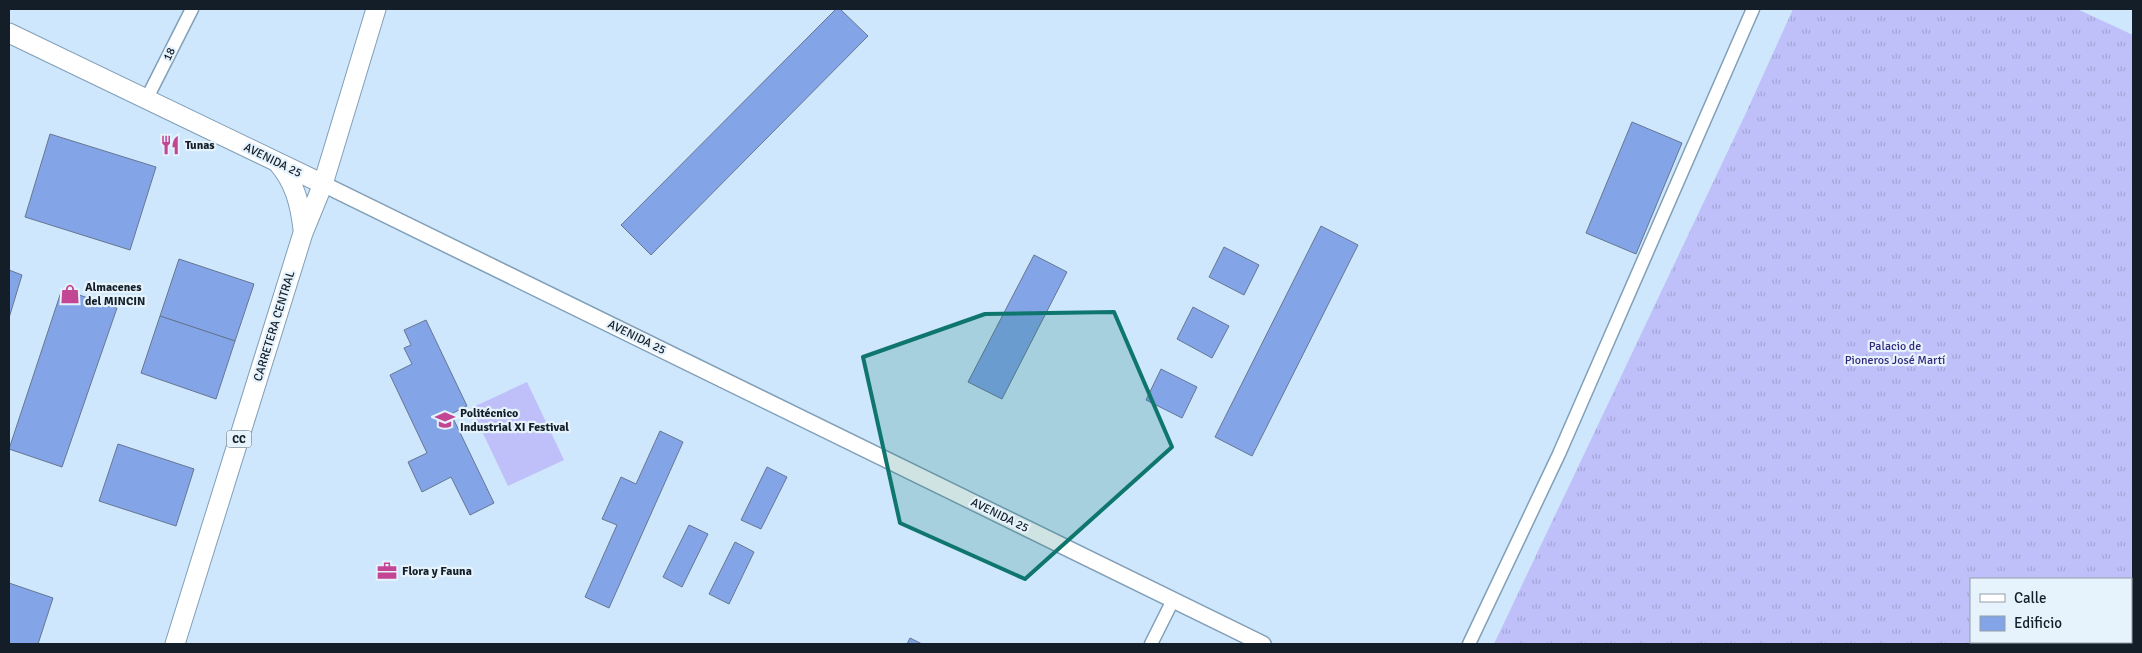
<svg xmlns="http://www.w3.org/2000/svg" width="2142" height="653" viewBox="0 0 2142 653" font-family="Signika,sans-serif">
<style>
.grass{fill:url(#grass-tufts);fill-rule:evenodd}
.pitch{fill:#bfc0f9}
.building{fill:#83a5e8;stroke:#667692}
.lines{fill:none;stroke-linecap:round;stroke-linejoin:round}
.minor-casing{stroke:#819fb7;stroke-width:15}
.tertiary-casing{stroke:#819fb7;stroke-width:18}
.primary-casing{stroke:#819fb7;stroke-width:21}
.minor{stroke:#fff;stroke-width:12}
.tertiary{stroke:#fff;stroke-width:15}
.primary{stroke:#fff;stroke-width:19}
.marked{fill:#0f766e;fill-opacity:0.2;stroke:#0f766e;stroke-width:4;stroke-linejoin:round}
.labels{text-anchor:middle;stroke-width:4.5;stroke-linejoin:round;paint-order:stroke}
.shield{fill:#e6f3fd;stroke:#525e68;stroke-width:1}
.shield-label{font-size:11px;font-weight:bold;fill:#131e28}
.street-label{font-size:12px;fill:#131e28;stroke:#e6f3fd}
.poi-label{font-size:12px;font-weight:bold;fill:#131e28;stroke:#e6f3fd;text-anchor:start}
.park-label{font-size:12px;fill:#33277a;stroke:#e6f3fd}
</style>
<defs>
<pattern id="grass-tufts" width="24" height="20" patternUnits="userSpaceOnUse" patternTransform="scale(1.25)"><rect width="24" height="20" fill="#bfc0f9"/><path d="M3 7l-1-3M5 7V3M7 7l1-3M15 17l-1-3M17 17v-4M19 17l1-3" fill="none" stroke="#a3a5d5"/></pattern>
</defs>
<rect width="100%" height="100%" fill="#cee7fc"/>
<path class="grass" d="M1793 9H2077L2133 35V644H1494L1746 113ZM1971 579H2131V642H1971Z"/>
<path class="pitch" d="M527 382 564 460 508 486 471 408Z"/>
<g class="building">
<path d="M836 9H840L868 36 651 255 621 225Z"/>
<path d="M1632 122 1682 143 1636 254 1586 233Z"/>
<path d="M50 134 156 167 130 250 25 217Z"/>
<path d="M1321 226 1358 245 1252 456 1215 437Z"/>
<path d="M1224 247 1259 265 1244 295 1209 277Z"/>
<path d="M1034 255 1067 272 1002 399 968 382Z"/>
<path d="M179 259 254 284 235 341 160 316Z"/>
<path d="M9 270 22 275 9 318Z"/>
<path d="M62 289 117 308 62 467 9 449Z"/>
<path d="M1193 307 1229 326 1212 358 1177 339Z"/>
<path d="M160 316 235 341 216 399 141 373Z"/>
<path d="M426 320 467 406 451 414 494 503 470 515 451 477 422 492 408 462 427 453 390 375 412 364 404 348 411 345 404 330Z"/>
<path d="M1161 369 1197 387 1182 418 1146 400Z"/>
<path d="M660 431 683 442 609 608 585 597 617 525 602 519 621 477 636 484Z"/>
<path d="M118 444 194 469 176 526 99 501Z"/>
<path d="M767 467 787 477 761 529 741 520Z"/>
<path d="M689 525 708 534 682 587 663 577Z"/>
<path d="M735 542 754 552 729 604 709 594Z"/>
<path d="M9 583 53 598 38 644H9Z"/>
<path d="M910 638 922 644H907Z"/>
</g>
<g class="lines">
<defs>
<g id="minor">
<path d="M147 98 192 9"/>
<path d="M1151 644 1173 600"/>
<path d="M1469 644 1559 454 1753 9"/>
</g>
<path id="tertiary" d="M323 184 1263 644"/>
<g id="primary">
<path d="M9 33 323 184"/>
<path d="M278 163C295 183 300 204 303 229"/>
<path d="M175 644 303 233 323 184 376 9"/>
</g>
</defs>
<use href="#minor" class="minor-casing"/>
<use href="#tertiary" class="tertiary-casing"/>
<use href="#primary" class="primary-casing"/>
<use href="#minor" class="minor"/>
<use href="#tertiary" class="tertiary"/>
<use href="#primary" class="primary"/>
</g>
<path class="marked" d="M1114 312 1172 447 1025 579 900 523 863 357 985 314Z"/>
<defs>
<symbol id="restaurant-bare" viewBox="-9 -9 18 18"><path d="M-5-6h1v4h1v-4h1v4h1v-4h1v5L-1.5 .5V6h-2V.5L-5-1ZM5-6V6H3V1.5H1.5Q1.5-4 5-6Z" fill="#c34695" stroke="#e6f3fd" stroke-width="2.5" paint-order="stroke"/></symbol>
<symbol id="shop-bare" viewBox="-9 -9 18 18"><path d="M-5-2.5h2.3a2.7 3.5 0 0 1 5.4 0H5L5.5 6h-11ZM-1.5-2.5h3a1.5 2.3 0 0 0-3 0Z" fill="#c34695" stroke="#e6f3fd" stroke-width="2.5" paint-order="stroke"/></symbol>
<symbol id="school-bare" viewBox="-9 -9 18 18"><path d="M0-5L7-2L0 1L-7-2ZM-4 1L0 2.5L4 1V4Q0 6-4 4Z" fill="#c34695" stroke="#e6f3fd" stroke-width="2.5" paint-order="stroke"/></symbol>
<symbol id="office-bare" viewBox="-9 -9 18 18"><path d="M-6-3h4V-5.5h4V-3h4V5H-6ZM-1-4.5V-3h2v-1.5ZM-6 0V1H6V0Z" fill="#c34695" stroke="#e6f3fd" stroke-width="2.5" paint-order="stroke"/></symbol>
</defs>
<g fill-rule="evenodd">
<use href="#restaurant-bare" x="156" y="131" width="28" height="28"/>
<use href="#shop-bare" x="56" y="280" width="28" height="28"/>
<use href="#school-bare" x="431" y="406" width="28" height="28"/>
<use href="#office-bare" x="373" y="557" width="28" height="28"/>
</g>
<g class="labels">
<rect class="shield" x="226.5" y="430.5" width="25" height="17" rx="4"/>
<g class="shield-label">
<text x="239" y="443">CC</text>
</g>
<g class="street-label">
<text transform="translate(169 54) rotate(-64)" y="4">18</text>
<text transform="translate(273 160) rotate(26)" y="4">AVENIDA 25</text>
<text transform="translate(274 326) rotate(-73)" y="4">CARRETERA CENTRAL</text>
<text transform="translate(637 337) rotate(26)" y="4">AVENIDA 25</text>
<text transform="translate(1000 515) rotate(26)" y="4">AVENIDA 25</text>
</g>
<g class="poi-label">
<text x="185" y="149">Tunas</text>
<text x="85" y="291">Almacenes<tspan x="85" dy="14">del MINCIN</tspan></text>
<text x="460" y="417">Politécnico<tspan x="460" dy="14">Industrial XI Festival</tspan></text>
<text x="402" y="575">Flora y Fauna</text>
</g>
<g class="park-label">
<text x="1895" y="350">Palacio de<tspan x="1895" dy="14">Pioneros José Martí</tspan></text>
</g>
</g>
<rect width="2142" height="653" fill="none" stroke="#131e28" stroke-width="20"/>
<rect x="1970" y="578" width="162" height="65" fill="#e6f3fd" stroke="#929ea8"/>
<rect x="1980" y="594" width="25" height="8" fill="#ffffff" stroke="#929ea8"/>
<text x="2014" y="603" font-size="15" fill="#131e28">Calle</text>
<rect x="1980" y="616" width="25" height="15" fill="#83a5e8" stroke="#929ea8"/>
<text x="2014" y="628" font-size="15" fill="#131e28">Edificio</text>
</svg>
